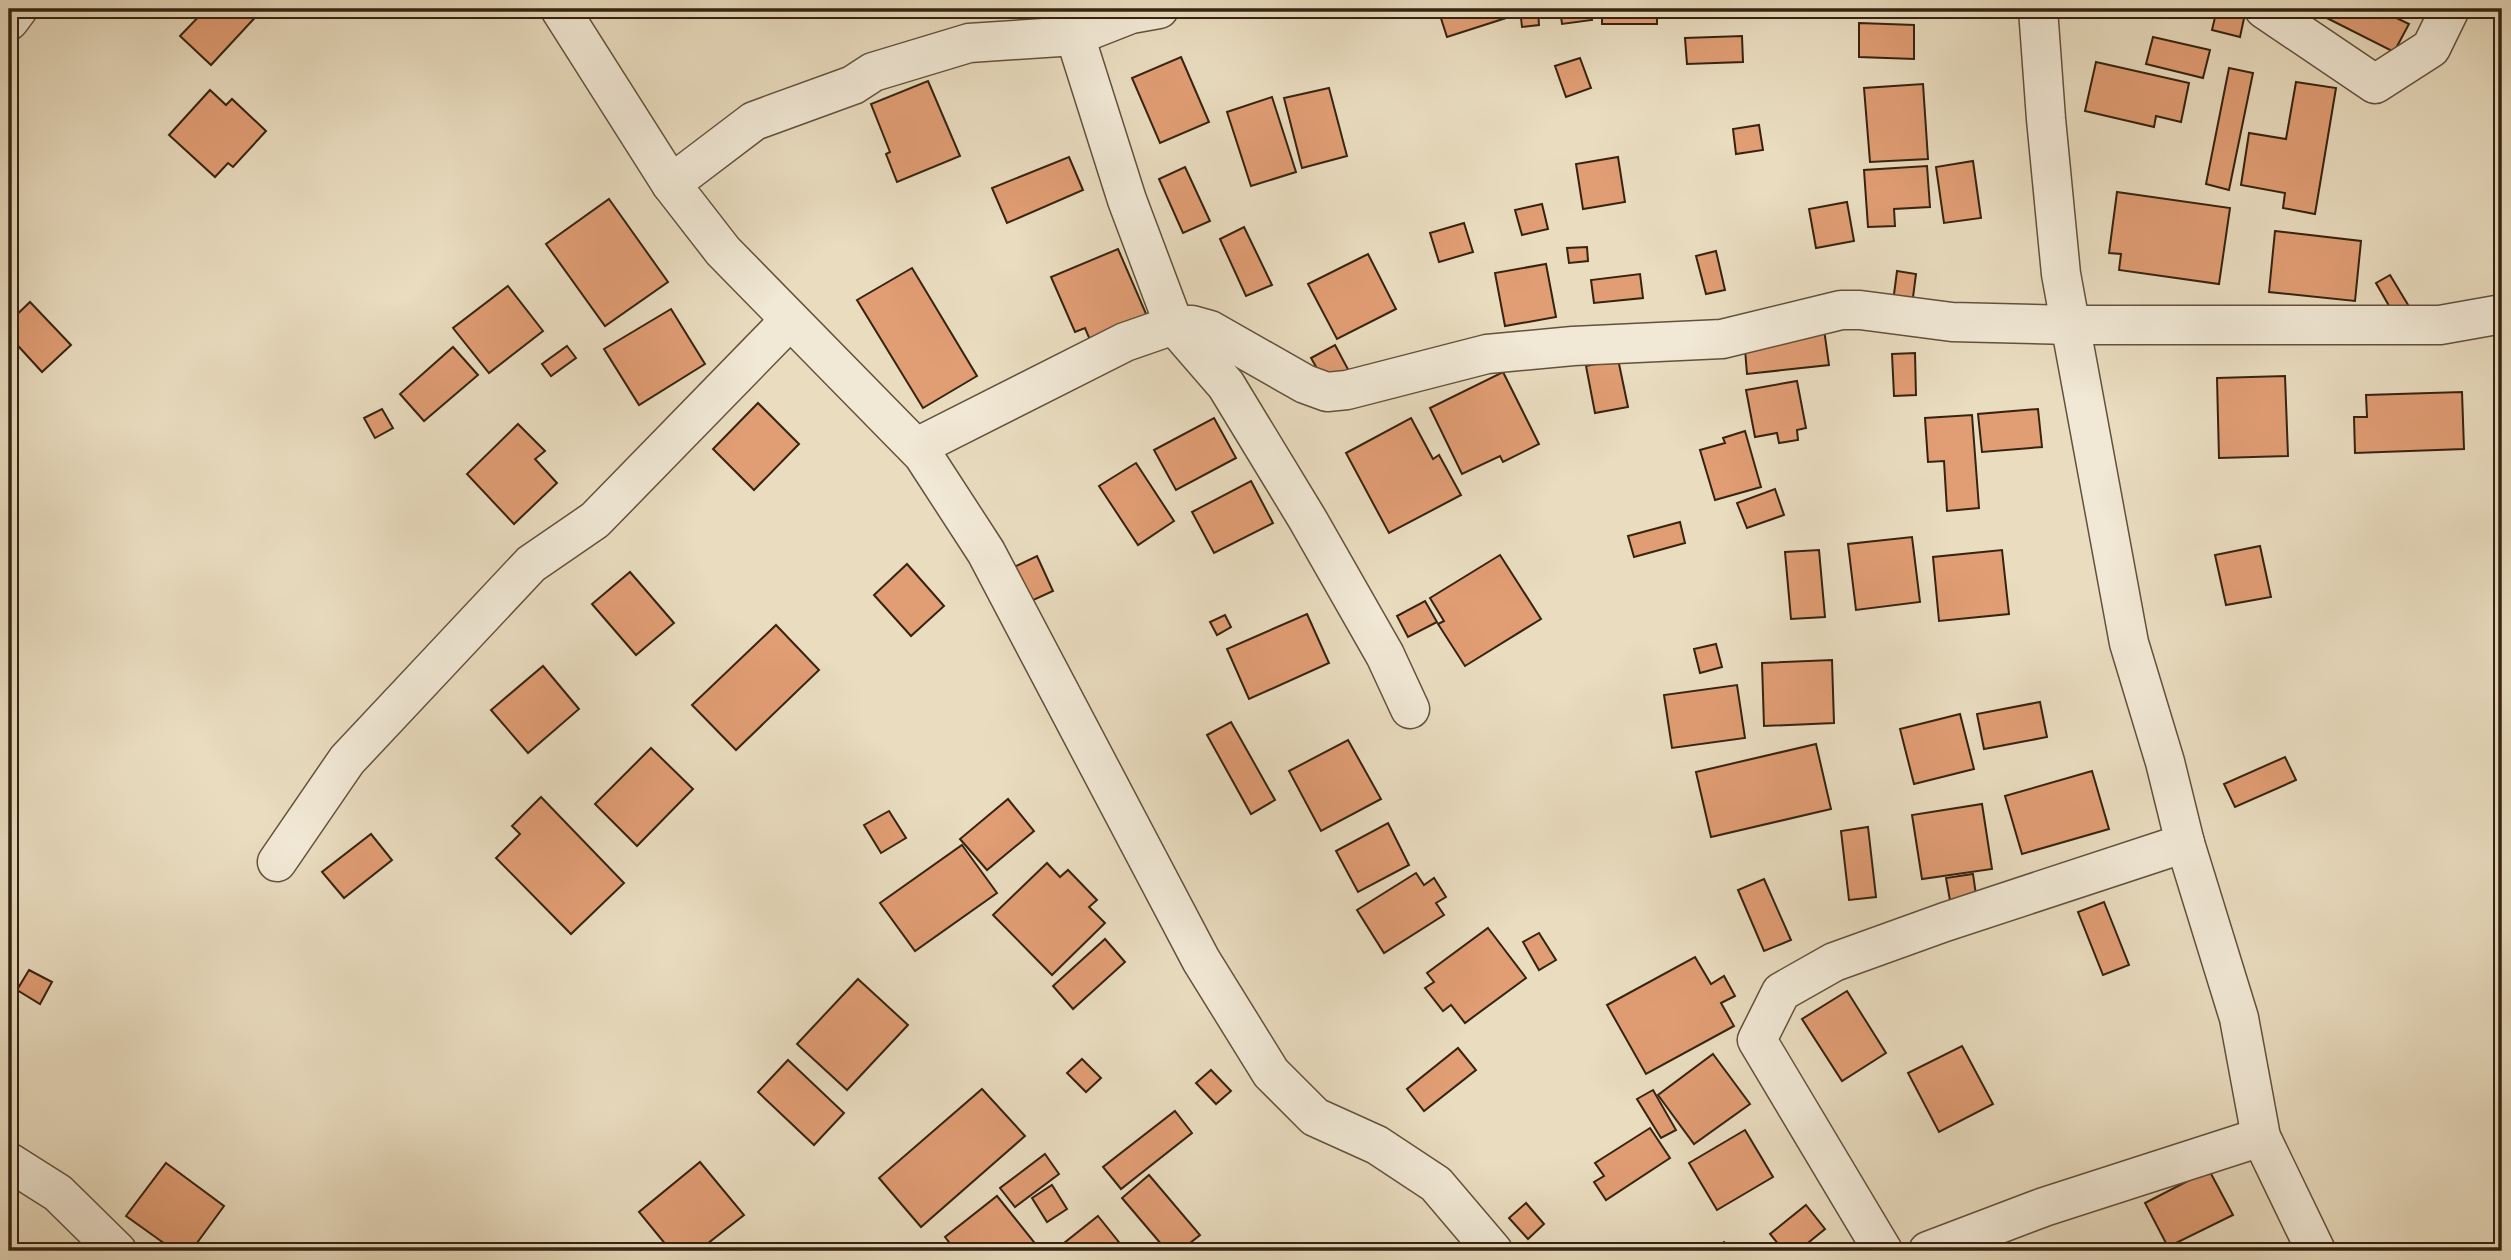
<svg xmlns="http://www.w3.org/2000/svg" width="2511" height="1260" viewBox="0 0 2511 1260" font-family="'IM FELL DW Pica',serif">
<style>
.building{fill:#e19d74;stroke:#362310;stroke-width:2}
.lines{fill:none;stroke-linecap:round;stroke-linejoin:round}
.minor-casing{stroke:#63513c;stroke-width:41}
.minor{stroke:#f1e8d5;stroke-width:38}
</style>
<rect width="100%" height="100%" fill="#e9dcbf"/>
<filter id="stains"><feTurbulence type="fractalNoise" baseFrequency=".00286" numOctaves="4"/><feColorMatrix values="0 0 0 0 .2 0 0 0 0 .09 0 0 0 0 .02 0 0 0 .5 -.17"/></filter>
<radialGradient id="worn" r=".72"><stop offset=".6" stop-color="#630" stop-opacity="0"/><stop offset="1" stop-color="#630" stop-opacity=".3"/></radialGradient>
<g class="building">
<path d="M206 9H263L211 65 180 36Z"/>
<path d="M1438 9H1503L1506 18 1447 37Z"/>
<path d="M1520 9H1538L1539 25 1522 27Z"/>
<path d="M1560 9H1591L1592 20 1562 24Z"/>
<rect x="1602" y="9" width="55" height="15"/>
<path d="M2217 9H2246L2240 37 2212 30Z"/>
<path d="M2309 9H2378L2409 24 2394 52Z"/>
<path d="M1859 23 1914 25V59L1859 57Z"/>
<path d="M1742 36 1743 62 1687 64 1685 38Z"/>
<path d="M2153 37 2210 50 2203 78 2146 64Z"/>
<path d="M1181 57 1209 122 1160 143 1132 78Z"/>
<path d="M1580 58 1591 88 1566 97 1555 66Z"/>
<path d="M2096 62 2189 83 2181 122 2156 116 2154 127 2085 111Z"/>
<path d="M2229 68 2253 73 2229 190 2206 184Z"/>
<path d="M928 81 960 156 897 182 886 154 890 152 871 104Z"/>
<path d="M2296 82 2336 88 2315 214 2283 208 2285 193 2241 185 2249 133 2286 139Z"/>
<path d="M1923 84 1928 159 1870 162 1864 88Z"/>
<path d="M1329 88 1347 156 1302 168 1284 98Z"/>
<path d="M210 90 226 105 232 99 266 131 233 167 228 163 215 177 169 135Z"/>
<path d="M1272 97 1296 172 1251 186 1227 112Z"/>
<path d="M1759 125 1763 150 1736 154 1733 129Z"/>
<path d="M1069 157 1083 190 1007 223 992 188Z"/>
<path d="M1618 157 1625 202 1583 209 1576 164Z"/>
<path d="M1973 161 1981 218 1944 223 1936 167Z"/>
<path d="M1927 166 1930 207 1894 209 1895 226 1868 227 1864 170Z"/>
<path d="M1185 167 1210 221 1183 233 1159 179Z"/>
<path d="M2117 192 2230 208 2219 284 2119 270 2121 254 2109 253Z"/>
<path d="M609 199 668 282 605 326 546 244Z"/>
<path d="M1847 202 1854 241 1816 248 1809 209Z"/>
<path d="M1542 204 1548 229 1522 235 1515 210Z"/>
<path d="M1464 223 1473 252 1439 262 1430 233Z"/>
<path d="M1244 227 1272 285 1246 296 1220 239Z"/>
<path d="M2275 231 2361 241 2355 301 2269 292Z"/>
<path d="M1587 247 1588 261 1569 263 1567 248Z"/>
<path d="M1118 249 1150 323 1093 347 1085 328 1075 332 1051 277Z"/>
<path d="M1716 251 1725 290 1706 294 1696 256Z"/>
<path d="M1368 254 1396 309 1337 339 1308 284Z"/>
<path d="M1546 264 1556 317 1505 326 1495 273Z"/>
<path d="M912 268 977 376 923 408 857 300Z"/>
<path d="M1897 271 1916 274 1912 305 1893 302Z"/>
<path d="M1640 274 1643 298 1594 303 1591 280Z"/>
<path d="M2390 275 2413 313 2392 311 2376 283Z"/>
<path d="M508 286 543 331 489 373 453 328Z"/>
<path d="M30 302 71 345 42 372 9 336V322Z"/>
<path d="M671 309 705 364 639 405 604 349Z"/>
<path d="M1824 329 1829 365 1747 374 1744 337Z"/>
<path d="M1335 345 1350 373 1327 386 1311 358Z"/>
<path d="M567 346 576 358 551 376 542 364Z"/>
<path d="M453 347 478 375 424 421 400 394Z"/>
<path d="M1915 353 1916 395 1894 396 1892 354Z"/>
<path d="M1618 359 1628 407 1595 413 1586 366Z"/>
<path d="M1503 372 1539 444 1503 462 1500 456 1462 474 1430 408Z"/>
<path d="M2285 376 2288 456 2219 458 2217 378Z"/>
<path d="M1797 381 1806 428 1797 430 1798 440 1779 443 1777 433 1755 437 1746 390Z"/>
<path d="M2462 392 2464 449 2355 453 2354 417H2367L2366 395Z"/>
<path d="M758 403 799 444 754 490 713 449Z"/>
<path d="M382 409 393 428 375 438 364 418Z"/>
<path d="M2038 409 2042 447 1982 452 1978 414Z"/>
<path d="M1972 415 1979 508 1947 511 1944 461 1928 462 1925 418Z"/>
<path d="M1214 418 1236 458 1176 490 1154 450Z"/>
<path d="M1411 418 1433 459 1439 455 1461 495 1389 533 1346 453Z"/>
<path d="M518 424 545 451 535 459 557 483 514 524 467 474Z"/>
<path d="M1745 431 1761 487 1715 500 1700 450 1725 443 1723 438Z"/>
<path d="M1136 463 1174 521 1138 545 1099 486Z"/>
<path d="M1251 481 1273 523 1214 553 1192 512Z"/>
<path d="M1775 489 1784 515 1747 528 1737 503Z"/>
<path d="M1680 522 1685 543 1634 557 1628 536Z"/>
<path d="M1912 537 1920 602 1856 610 1848 544Z"/>
<path d="M2260 546 2271 597 2226 605 2215 555Z"/>
<path d="M1819 550 1825 617 1791 619 1785 552Z"/>
<path d="M2002 550 2009 614 1939 621 1933 557Z"/>
<path d="M1500 555 1541 619 1465 666 1438 624 1444 621 1430 598Z"/>
<path d="M1037 556 1053 591 1029 602 1012 568Z"/>
<path d="M907 564 944 606 911 636 874 595Z"/>
<path d="M630 572 674 623 636 655 592 604Z"/>
<path d="M1425 601 1437 622 1408 637 1397 616Z"/>
<path d="M1307 614 1329 663 1249 699 1227 649Z"/>
<path d="M1225 615 1231 627 1217 635 1210 622Z"/>
<path d="M776 625 819 670 736 750 692 705Z"/>
<path d="M1716 644 1722 667 1700 673 1694 649Z"/>
<path d="M1832 660 1834 723 1764 726 1762 663Z"/>
<path d="M543 666 579 709 528 753 491 710Z"/>
<path d="M1737 685 1745 738 1672 748 1664 695Z"/>
<path d="M2040 702 2047 737 1984 749 1977 714Z"/>
<path d="M1960 714 1974 769 1914 784 1900 729Z"/>
<path d="M1231 722 1275 800 1251 814 1207 735Z"/>
<path d="M1348 740 1381 799 1321 831 1289 771Z"/>
<path d="M1816 744 1831 809 1711 837 1696 772Z"/>
<path d="M651 748 693 789 637 846 595 804Z"/>
<path d="M2285 757 2296 780 2235 807 2224 784Z"/>
<path d="M2092 771 2109 829 2022 854 2005 796Z"/>
<path d="M541 797 624 883 571 934 496 858 520 834 512 826Z"/>
<path d="M1008 799 1034 831 987 870 960 839Z"/>
<path d="M1982 804 1992 869 1922 879 1912 815Z"/>
<path d="M889 811 906 838 881 853 864 825Z"/>
<path d="M1388 823 1409 865 1358 892 1336 851Z"/>
<path d="M1868 827 1876 897 1849 900 1841 831Z"/>
<path d="M371 834 392 860 344 898 322 872Z"/>
<path d="M962 845 997 893 915 951 880 903Z"/>
<path d="M1047 863 1060 877 1068 870 1097 900 1089 907 1105 923 1052 975 993 915Z"/>
<path d="M1416 873 1424 885 1434 878 1446 897 1436 903 1444 915 1384 953 1357 910Z"/>
<path d="M1973 874 1977 902 1951 906 1946 878Z"/>
<path d="M1764 879 1791 940 1764 951 1738 890Z"/>
<path d="M2104 902 2129 965 2103 975 2078 912Z"/>
<path d="M1488 928 1526 978 1465 1023 1451 1005 1443 1011 1425 988 1434 982 1427 973Z"/>
<path d="M1539 933 1556 960 1539 970 1523 942Z"/>
<path d="M1105 939 1125 962 1073 1009 1053 986Z"/>
<path d="M1695 957 1711 984 1724 976 1735 996 1721 1003 1734 1026 1646 1074 1607 1005Z"/>
<path d="M29 970 52 982 40 1004 17 990Z"/>
<path d="M858 979 908 1025 847 1090 797 1044Z"/>
<path d="M1847 991 1886 1053 1842 1081 1802 1019Z"/>
<path d="M1962 1046 1993 1104 1939 1132 1908 1073Z"/>
<path d="M1458 1048 1476 1070 1424 1111 1407 1089Z"/>
<path d="M1713 1054 1750 1104 1694 1144 1658 1095Z"/>
<path d="M1082 1059 1101 1078 1086 1092 1067 1073Z"/>
<path d="M788 1060 844 1113 814 1145 758 1092Z"/>
<path d="M1211 1070 1231 1091 1216 1104 1196 1083Z"/>
<path d="M982 1089 1025 1136 921 1227 879 1178Z"/>
<path d="M1653 1090 1676 1130 1661 1138 1637 1099Z"/>
<path d="M1175 1111 1192 1133 1121 1189 1103 1167Z"/>
<path d="M1650 1128 1670 1158 1606 1200 1594 1182 1604 1176 1595 1163Z"/>
<path d="M1745 1130 1773 1177 1717 1210 1689 1163Z"/>
<path d="M1045 1154 1059 1174 1015 1207 1000 1188Z"/>
<path d="M700 1162 744 1215 698 1251H671L639 1212Z"/>
<path d="M166 1163 224 1206 191 1251H175L126 1216Z"/>
<path d="M2209 1170 2233 1215 2168 1247 2145 1203Z"/>
<path d="M1149 1175 1200 1235 1180 1251H1167L1122 1198Z"/>
<path d="M1052 1185 1067 1209 1047 1222 1032 1198Z"/>
<path d="M997 1196 1034 1242 1022 1251H956L945 1237Z"/>
<path d="M1526 1203 1544 1224 1528 1239 1509 1218Z"/>
<path d="M1806 1205 1825 1229 1798 1251H1784L1770 1234Z"/>
<path d="M1098 1216 1126 1251H1054Z"/>
<path d="M1724 1242 1730 1251H1710Z"/>
</g>
<g class="lines">
<defs>
<g id="minor">
<path d="M560 9 671 184 723 251 923 455 986 552 1201 960 1271 1073 1315 1117 1377 1145 1436 1184 1493 1251"/>
<path d="M2038 9 2046 119 2061 274 2129 643 2165 762 2185 843 2239 1018 2261 1137 2316 1251"/>
<path d="M2264 9 2375 84 2431 48 2450 9"/>
<path d="M9 21 18 9"/>
<path d="M1075 36 1127 200 1174 325 1226 385 1308 520 1385 655 1410 709"/>
<path d="M671 184 754 121 853 85 873 72 969 43 1075 36 1131 14 1159 9"/>
<path d="M917 447 1125 342 1174 325H1192L1210 330 1305 384 1327 392 1347 390 1487 354 1573 346 1722 339 1841 310H1860L1952 322 2071 325H2440L2502 314"/>
<path d="M277 862 347 760 531 564 595 520 790 320"/>
<path d="M9 1162 58 1193 117 1251"/>
<path d="M1883 1251 1757 1040 1781 992 1834 962 1945 922 2185 843"/>
<path d="M1928 1251 2044 1207 2261 1137"/>
</g>
</defs>
<use href="#minor" class="minor-casing"/>
<use href="#minor" class="minor"/>
</g>
<rect width="2511" height="1260" fill="none" stroke="#e9dcbf" stroke-width="35"/>
<rect x="10" y="10" width="2490" height="1239" fill="none" stroke="#362310" stroke-width="3.5"/>
<rect x="18" y="18" width="2476" height="1225" fill="none" stroke="#362310" stroke-width="2"/>
<rect width="100%" height="100%" filter="url(#stains)"/>
<rect width="100%" height="100%" fill="url(#worn)"/>
</svg>
